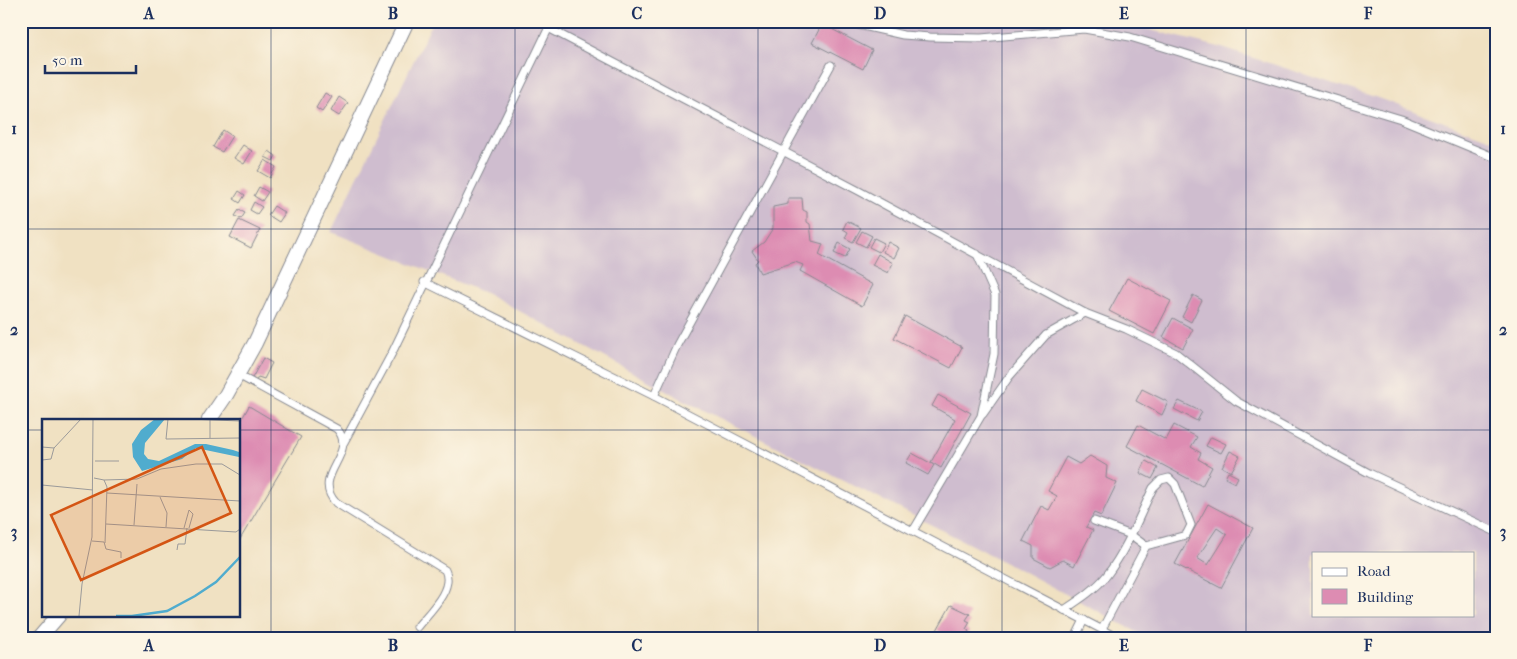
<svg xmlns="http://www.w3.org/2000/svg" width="1517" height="659" viewBox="0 0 1517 659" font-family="'IM FELL French Canon',serif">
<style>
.industrial{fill:#cfbdcf;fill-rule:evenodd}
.building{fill:#dd8cb2;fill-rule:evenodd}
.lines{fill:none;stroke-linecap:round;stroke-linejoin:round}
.service-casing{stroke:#868890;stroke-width:9}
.minor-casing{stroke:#868890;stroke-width:16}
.service{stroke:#fff;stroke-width:7}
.minor{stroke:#fff;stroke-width:14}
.grid{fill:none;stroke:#1b2f5e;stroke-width:1;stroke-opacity:0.55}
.inset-river{fill:none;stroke:#50acce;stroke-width:2.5}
.inset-road{fill:none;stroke:#9b9a9a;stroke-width:1}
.view{fill:#d45514;fill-opacity:0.15;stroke:#d45514;stroke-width:2.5}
.inset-edge{fill:none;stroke:#1b2f5e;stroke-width:2.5}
.neatline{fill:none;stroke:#1b2f5e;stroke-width:2}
.grid-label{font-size:16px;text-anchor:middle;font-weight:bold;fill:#1b2f5e}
</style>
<rect width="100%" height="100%" fill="#fcf5e5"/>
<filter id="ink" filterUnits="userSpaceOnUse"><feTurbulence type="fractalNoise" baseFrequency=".02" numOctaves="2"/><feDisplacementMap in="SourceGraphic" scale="10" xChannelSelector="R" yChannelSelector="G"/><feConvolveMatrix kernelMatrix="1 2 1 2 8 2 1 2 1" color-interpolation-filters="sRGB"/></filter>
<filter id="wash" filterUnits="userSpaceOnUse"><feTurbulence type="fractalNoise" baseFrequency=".0096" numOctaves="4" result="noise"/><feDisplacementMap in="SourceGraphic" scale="20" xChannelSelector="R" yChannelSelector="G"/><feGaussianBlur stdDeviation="1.12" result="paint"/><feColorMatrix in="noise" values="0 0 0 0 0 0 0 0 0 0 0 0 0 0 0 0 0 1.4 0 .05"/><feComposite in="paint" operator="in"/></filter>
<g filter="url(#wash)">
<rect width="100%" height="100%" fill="#f0e1c2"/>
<path class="industrial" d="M433 21H997L1003 25 1058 21H1114L1219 47 1375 97 1496 141V638H1148L1015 567 680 398 490 295 331 232ZM1313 553H1473V615H1313Z"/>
<g id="blocks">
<g class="building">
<path d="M822 24 872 50 863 69 812 43Z"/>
<path d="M325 93 332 97 322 112 316 108Z"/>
<path d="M339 97 348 103 339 116 331 111Z"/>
<path d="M223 130 232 136 222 152 213 147Z"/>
<path d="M243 145 252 151 244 164 234 158Z"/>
<path d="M269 151 276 156 273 161 265 157Z"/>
<path d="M265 160 276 167 270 178 258 171Z"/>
<path d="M259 187 268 192 262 201 254 196Z"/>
<path d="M239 191 245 195 240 203 234 199Z"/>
<path d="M788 198H802L803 210 807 212V222L810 224 812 241 823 244 819 255 873 285 862 306 800 271 803 265 795 262 760 273 755 263 758 260 752 251 764 242 773 228V207L788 204Z"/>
<path d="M254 202 262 207 257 214 250 210Z"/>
<path d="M274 206 285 213 279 222 268 215Z"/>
<path d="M239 210 245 213 241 219 235 216Z"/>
<path d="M239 220 260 230 251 248 230 237Z"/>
<path d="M847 221 861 228 853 242 845 238 848 232 843 229Z"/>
<path d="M862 231 872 236 866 247 856 242Z"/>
<path d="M874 238 884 243 879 252 869 247Z"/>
<path d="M888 242 899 248 894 258 883 252Z"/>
<path d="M839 243 850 249 845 258 834 253Z"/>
<path d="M878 254 893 263 888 273 872 265Z"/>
<path d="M1127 278 1171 301 1154 334 1109 311Z"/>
<path d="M1193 295 1202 300 1191 322 1182 317Z"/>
<path d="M905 316 962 347 951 368 894 338Z"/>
<path d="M1173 318 1193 329 1183 348 1163 337Z"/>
<path d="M263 358 272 363 264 379 258 377 255 383 251 380Z"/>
<path d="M1142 389 1168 402 1162 415 1136 401Z"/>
<path d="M938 395 971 413 941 468 931 462 955 419 932 406Z"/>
<path d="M1179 401 1202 412 1197 421 1174 409Z"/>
<path d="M249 406 301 437 239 541V424Z"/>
<path d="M1138 425 1166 440 1174 425 1197 437 1191 447 1201 453 1198 459 1212 467 1202 486 1127 446Z"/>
<path d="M1211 437 1226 444 1221 453 1206 446Z"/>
<path d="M1230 451 1240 456 1231 472 1222 467Z"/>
<path d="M912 453 934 465 928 475 906 463Z"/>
<path d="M1090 456 1107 466 1106 478 1117 483 1101 516 1094 513 1086 527 1093 530 1074 566 1063 560 1050 567 1033 558V546L1023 541 1041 506 1049 510 1057 496 1048 491 1066 457 1079 464Z"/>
<path d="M1146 461 1158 468 1152 479 1140 473Z"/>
<path d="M1228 472 1238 477 1235 483 1225 478Z"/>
<path d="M1208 504 1253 528 1221 588 1175 564ZM1217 528 1227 535 1208 565 1197 558Z"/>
<path d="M951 605 970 614 966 620 970 622 966 629 969 631 965 638H951L937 630Z"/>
</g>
</g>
</g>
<g filter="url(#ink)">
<use href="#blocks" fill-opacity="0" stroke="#868890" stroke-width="1"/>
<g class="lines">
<defs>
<g id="service">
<path d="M841 21 903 35 930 37 981 38 1084 29 1130 37 1401 119 1496 158"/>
<path d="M550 29 859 191 1085 313 1126 329 1176 353 1236 401 1369 473 1496 532"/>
<path d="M424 282 654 396 1118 638"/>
<path d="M238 375 337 429C359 454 310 475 336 503L445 570C455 589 428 613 417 627"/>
<path d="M654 396 677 345 831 65"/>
<path d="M983 414 1009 377 1046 335 1085 313"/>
<path d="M344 442 392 353 552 21"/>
<path d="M1094 521 1131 535 1146 546"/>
<path d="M913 531 981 416 994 354 995 295 977 254"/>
<path d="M1064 610C1079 600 1096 589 1107 575 1127 549 1139 517 1153 488L1161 480 1169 478 1175 484 1191 525 1186 535 1146 546 1102 629"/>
<path d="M1075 638 1084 620"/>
</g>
<g id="minor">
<path d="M209 420 226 395 255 343 407 21"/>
<path d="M39 638 59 615"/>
</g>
</defs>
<use href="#service" class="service-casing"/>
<use href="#minor" class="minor-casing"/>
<use href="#service" class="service"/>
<use href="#minor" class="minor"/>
</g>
</g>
<path class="grid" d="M271 21V638M515 21V638M758 21V638M1002 21V638M1246 21V638M21 229H1496M21 430H44M239 430H1496"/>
<g transform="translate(42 419)">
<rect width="198" height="198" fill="#f0e1c2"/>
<path d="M113 0H123L103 24 102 35 106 40 117 42 153 25H164L191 31 197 33V38L154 29 140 40 100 52 91 38 90 25 99 11Z" fill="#50acce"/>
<path class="inset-river" d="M74 197H90M90 197 125 192 153 177 174 163 198 138"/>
<path class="inset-road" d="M126 0 124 20 198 19M147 0 198 2M168 19V1M0 28 12 29 39 0M0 41 9 40 12 29M53 42H77M52 59 62 61 65 68 63 124M62 61 95 60 119 50 154 45H180L198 56M0 66 51 71M65 74 198 82M118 78 125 94 124 108M64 105 194 113 198 110M92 106 95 65M142 109 147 91 151 95 147 109M50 122 62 123 64 130 79 133V139M135 131 136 125H143L145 109M37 197 40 165 50 118 51 0"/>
<path class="view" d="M160 28 189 94 39 161 9 96Z"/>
<rect width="198" height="198" class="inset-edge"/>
</g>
<rect width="1517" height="659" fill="none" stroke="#fcf5e5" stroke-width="55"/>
<rect x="1312" y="552" width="162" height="65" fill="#fcf5e5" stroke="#a2a6af"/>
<rect x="1322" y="568" width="25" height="8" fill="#ffffff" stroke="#a2a6af"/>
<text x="1357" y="576" font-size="15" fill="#1b2f5e">Road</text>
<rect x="1322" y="589" width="25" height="15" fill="#dd8cb2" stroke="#a2a6af"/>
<text x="1357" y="602" font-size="15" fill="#1b2f5e">Building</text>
<path d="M45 65v8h91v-8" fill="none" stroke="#1b2f5e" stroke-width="2.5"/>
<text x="52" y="65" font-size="15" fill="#1b2f5e" stroke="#fcf5e5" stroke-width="4" paint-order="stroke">50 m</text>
<rect x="28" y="28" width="1462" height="604" class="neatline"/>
<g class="grid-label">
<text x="149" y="19">A</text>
<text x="393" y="19">B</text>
<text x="637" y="19">C</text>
<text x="880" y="19">D</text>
<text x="1124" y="19">E</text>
<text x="1368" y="19">F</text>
<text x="14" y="134">1</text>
<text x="1503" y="134">1</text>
<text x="14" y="335">2</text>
<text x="1503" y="335">2</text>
<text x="14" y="537">3</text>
<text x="1503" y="537">3</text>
<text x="149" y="651">A</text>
<text x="393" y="651">B</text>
<text x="637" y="651">C</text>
<text x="880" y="651">D</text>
<text x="1124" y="651">E</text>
<text x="1368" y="651">F</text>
</g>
</svg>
